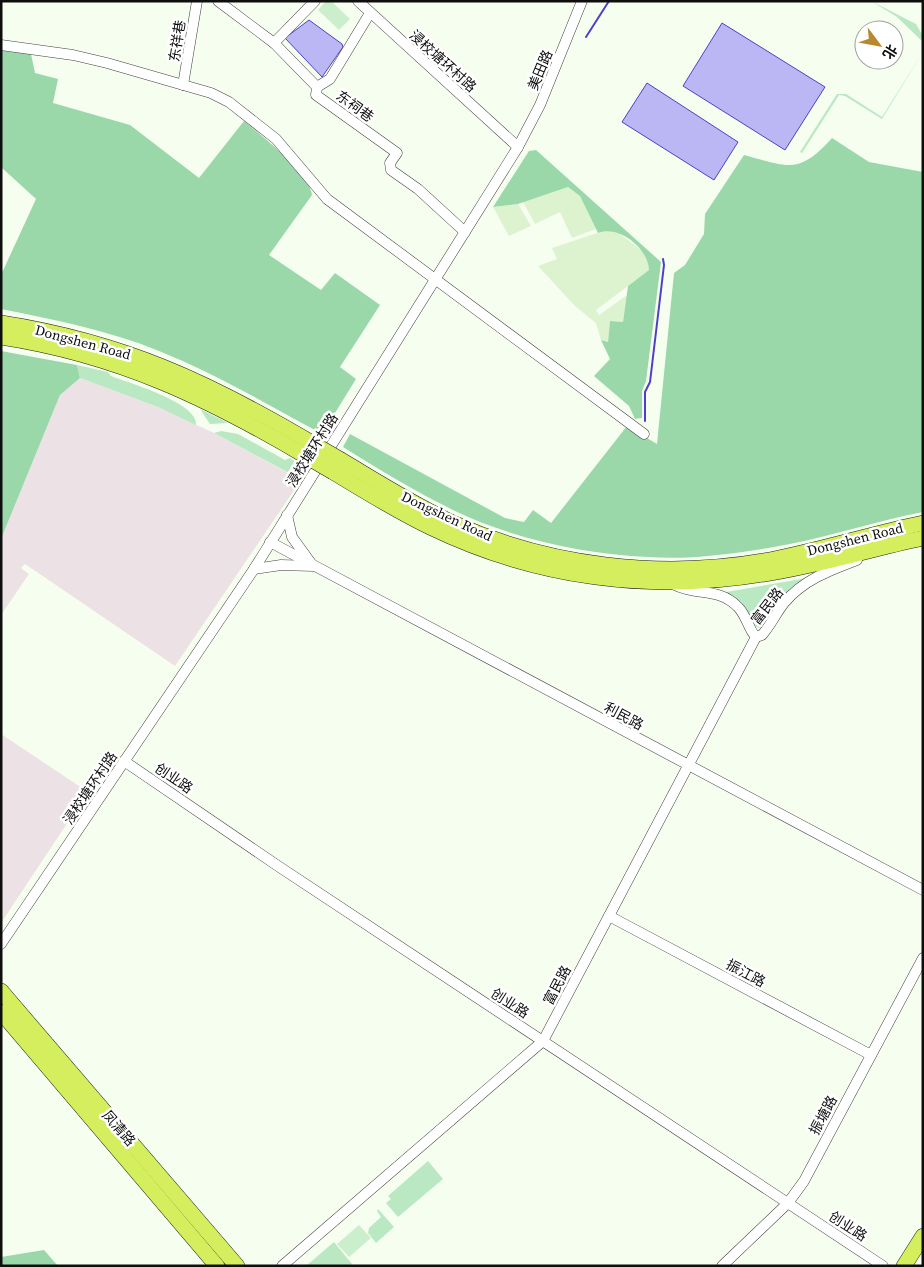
<svg xmlns="http://www.w3.org/2000/svg" width="924" height="1267" viewBox="0 0 924 1267" font-family="'Source Serif 4','Noto Sans SC',serif">
<style>
.industrial{fill:#ece2e6}
.farmland{fill:#ddf3d0}
.green{fill:#bae8c3}
.forest{fill:#9ad8aa}
.pitch{fill:#cbefcd}
.water{fill:#bbb6f4;stroke:#4f3fc8}
.lines{fill:none;stroke-linecap:round;stroke-linejoin:round}
.stream{stroke:#4f3fc8;stroke-width:2}
.minor-casing{stroke:#414141;stroke-width:11}
.highway-casing{stroke:#1f1f1f;stroke-width:16}
.minor{stroke:#fff;stroke-width:10}
.highway{stroke:#d5ee5d;stroke-width:15}
.highway-bridge-casing{stroke:#1f1f1f;stroke-width:16;stroke-linecap:butt}
.highway-bridge{stroke:#d5ee5d;stroke-width:15}
.labels{text-anchor:middle;stroke-width:5;stroke-linejoin:round;paint-order:stroke}
.street-label{font-size:14px;fill:#0e0e0e;stroke:#fff}
</style>
<rect width="100%" height="100%" fill="#f6feef"/>
<g class="industrial">
<path d="M80 378 158 407 214 433 301 480 175 666 25 564 21 568 29 574 1 615V539L60 395Z"/>
<path d="M1 734 88 792 1 923Z"/>
</g>
<g class="farmland">
<path d="M568 187 580 196 596 229 572 238 560 212 535 224 523 202Z"/>
<path d="M518 204 531 226 509 236 493 207Z"/>
<path d="M606 230 616 231 644 252 648 260 649 270 596 310 599 315 627 295 623 322 610 321 608 342 601 340 596 323 575 306 538 266 557 259 552 248Z"/>
</g>
<g class="green">
<path d="M871 1 916 24 923 36V42L897 17Z"/>
<path d="M923 52 882 119 845 96 839 95 802 153 800 152 837 94H846L882 117Z"/>
<path d="M77 365 108 372 111 376C129 383 199 403 196 425L158 407 80 378Z"/>
<path d="M200 409 228 423 210 424Z"/>
<path d="M221 431 238 434 285 460 290 458 308 470 302 480 214 433Z"/>
<path d="M807 578 762 629 754 626 742 602 726 592Z"/>
<path d="M428 1161 443 1179 398 1217 386 1203 391 1199 388 1196Z"/>
<path d="M378 1209 394 1227 376 1243 368 1233 369 1228 381 1217 377 1211Z"/>
<path d="M334 1242 352 1264 349 1266H306Z"/>
</g>
<g class="forest">
<path d="M1 50 31 54 35 73 58 79 53 103 130 125 199 178 244 121C260 134 311 175 312 195L269 255 321 290 335 273 380 305 340 367 356 379 322 434C269 405 216 374 159 351 108 330 55 320 1 309V275L36 199 1 167Z"/>
<path d="M832 138 869 162 923 172V512C871 522 820 540 768 548 730 554 687 560 648 557 583 554 514 539 455 511 416 492 380 470 343 447L350 434 505 518 524 522 533 510 551 523 627 426 657 444 674 273 685 265 704 234 705 214 744 155C788 167 799 175 832 138Z"/>
<path d="M536 150 661 262 646 381 642 391V418L635 419 629 406 594 376 610 359 601 340 608 342 610 321 623 322 628 286 649 270C648 248 619 225 598 233L580 196 568 187 518 204 493 207 529 151Z"/>
<path d="M1 351 77 365 80 378 60 395 1 539Z"/>
<path d="M44 1250 58 1266H1V1257Z"/>
</g>
<g class="pitch">
<path d="M326 1H331L350 19 339 30 318 10Z"/>
<path d="M359 1225 371 1238 349 1257 337 1244Z"/>
</g>
<g class="water">
<path d="M309 20 342 44 343 47 322 77 285 38Z"/>
<path d="M722 23 825 87 785 150 683 86Z"/>
<path d="M647 83 738 142 714 180 622 122Z"/>
</g>
<g class="lines">
<g class="stream">
<path d="M586 37 609 1"/>
<path d="M645 421V392L650 382 664 265 663 259"/>
</g>
<defs>
<g id="minor">
<path d="M218 1 274 43 317 87 316 95 397 153 390 163 391 170 418 189 465 232"/>
<path d="M274 43 315 1"/>
<path d="M1 45 73 55 107 63 211 93 229 102 276 139 327 199 644 434"/>
<path d="M183 85 197 1"/>
<path d="M317 87 330 79 370 13"/>
<path d="M518 147 540 105 582 1"/>
<path d="M270 542 923 890"/>
<path d="M254 569 281 565 313 566 292 537 287 515"/>
<path d="M675 585C697 596 718 587 738 607 747 616 748 629 756 637L762 635C771 625 776 613 784 603 803 580 830 570 857 560"/>
<path d="M124 761 278 866 883 1266"/>
<path d="M609 916 871 1055"/>
<path d="M1 944 254 569 518 147 358 1"/>
<path d="M282 1266 543 1041 756 637"/>
<path d="M722 1266 788 1203 804 1181 923 958"/>
</g>
<g id="highway">
<path d="M1 323C124 342 211 383 317 446"/>
<path d="M1 337C118 355 208 398 309 458"/>
<path d="M341 460C378 482 414 505 453 523 550 566 660 579 764 561 818 551 870 534 923 523"/>
<path d="M333 472C366 492 398 512 432 528 536 578 651 593 764 574 818 566 870 549 923 538"/>
<path d="M1 991 237 1266"/>
<path d="M1 1012 217 1266"/>
<path d="M904 1266 923 1236"/>
</g>
</defs>
<use href="#minor" class="minor-casing"/>
<use href="#highway" class="highway-casing"/>
<use href="#minor" class="minor"/>
<use href="#highway" class="highway"/>
<defs>
<g id="highway-bridge">
<path d="M317 446 341 460"/>
<path d="M309 458 333 472"/>
</g>
</defs>
<use href="#highway-bridge" class="highway-bridge-casing"/>
<use href="#highway-bridge" class="highway-bridge"/>
</g>
<g class="labels">
<g class="street-label">
<text transform="translate(177 41) rotate(-81)" y="5">东祥巷</text>
<text transform="translate(443 61) rotate(42)" y="5">浸校塘环村路</text>
<text transform="translate(540 70) rotate(-67)" y="5">美田路</text>
<text transform="translate(355 106) rotate(36)" y="5">东祠巷</text>
<text transform="translate(83 342) rotate(15)" y="5">Dongshen Road</text>
<text transform="translate(312 450) rotate(-58)" y="5">浸校塘环村路</text>
<text transform="translate(447 516) rotate(25)" y="5">Dongshen Road</text>
<text transform="translate(855 539) rotate(-14)" y="5">Dongshen Road</text>
<text transform="translate(767 606) rotate(-52)" y="5">富民路</text>
<text transform="translate(624 716) rotate(28)" y="5">利民路</text>
<text transform="translate(174 778) rotate(34)" y="5">创业路</text>
<text transform="translate(90 788) rotate(-56)" y="5">浸校塘环村路</text>
<text transform="translate(746 973) rotate(28)" y="5">振江路</text>
<text transform="translate(557 985) rotate(-62)" y="5">富民路</text>
<text transform="translate(510 1003) rotate(33)" y="5">创业路</text>
<text transform="translate(823 1115) rotate(-62)" y="5">振塘路</text>
<text transform="translate(119 1128) rotate(49)" y="5">凤清路</text>
<text transform="translate(848 1226) rotate(33)" y="5">创业路</text>
</g>
</g>
<rect width="924" height="1267" fill="none" stroke="#0e0e0e" stroke-width="5"/>
<g transform="translate(879 45) rotate(122)"><circle r="24" fill="#ffffff" stroke="#9f9f9f"/>
<path d="M0-4L9 19L0 12L-9 19Z" fill="#b8892b"/>
<text y="-8" font-size="14" font-weight="bold" text-anchor="middle" fill="#0e0e0e">北</text>
</g>
</svg>
